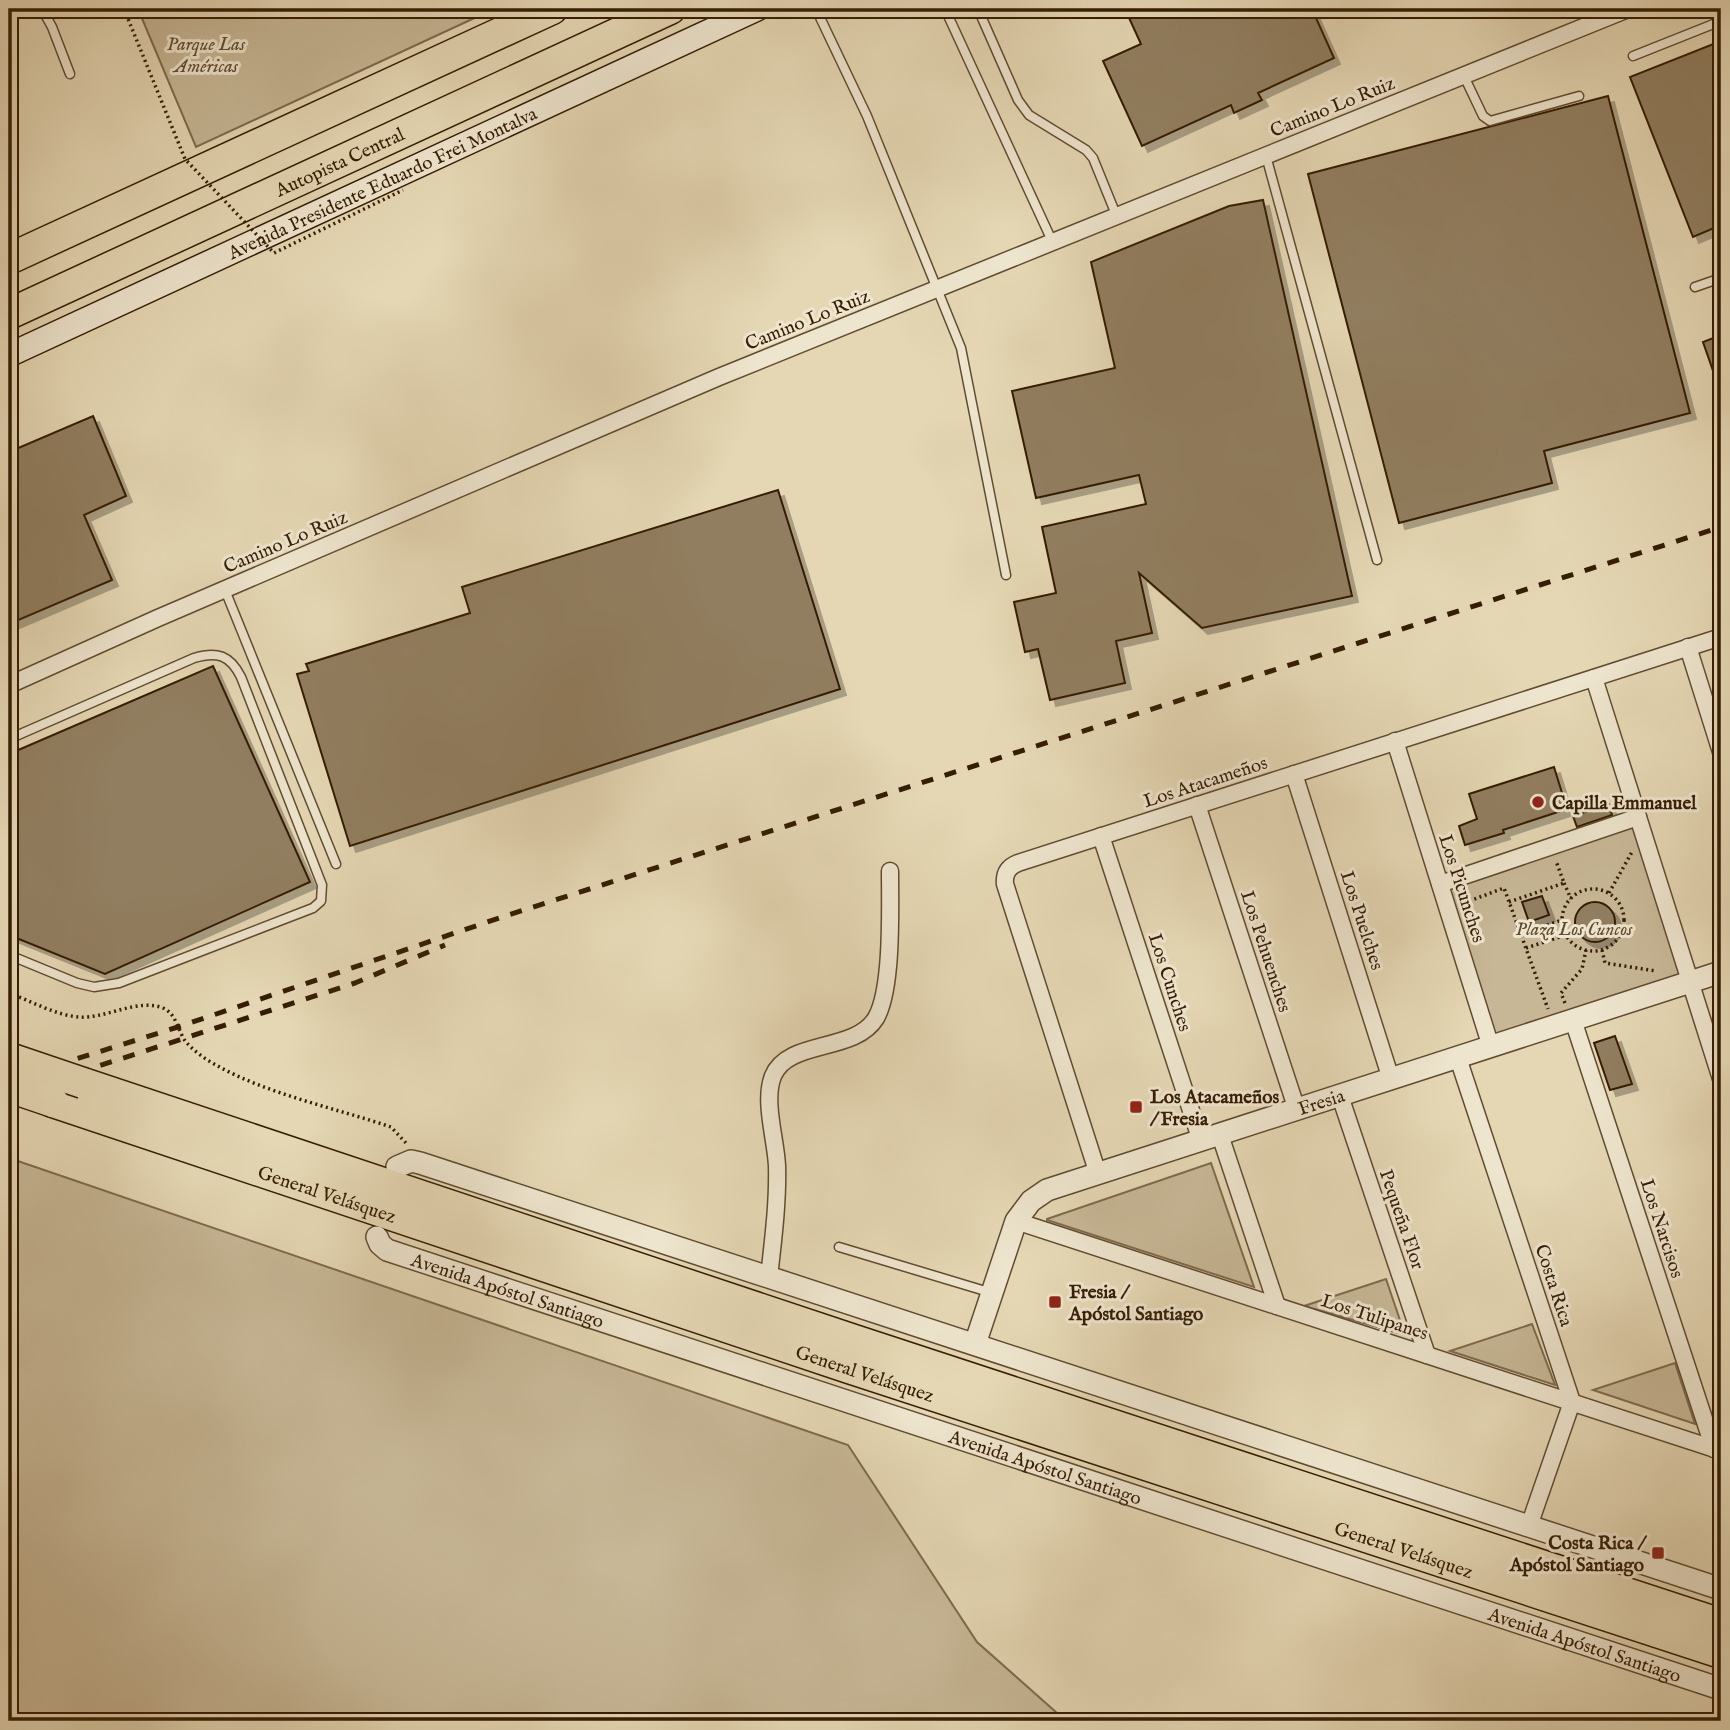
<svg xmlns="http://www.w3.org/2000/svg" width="1730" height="1730" viewBox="0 0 1730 1730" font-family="'IM FELL English',serif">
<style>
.green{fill:#c7b796;stroke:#7e6a4d;stroke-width:2}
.building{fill:#917e60;stroke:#351d04;stroke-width:2;filter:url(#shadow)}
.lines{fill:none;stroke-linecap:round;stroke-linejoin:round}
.service-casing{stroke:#614c30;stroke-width:11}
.minor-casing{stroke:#614c30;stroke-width:19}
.tertiary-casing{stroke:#614c30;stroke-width:24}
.secondary-casing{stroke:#351d04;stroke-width:26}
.motorway-casing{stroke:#351d04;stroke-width:33}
.path{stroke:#351d04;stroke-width:3.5;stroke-dasharray:2 3.5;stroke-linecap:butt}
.service{stroke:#eee5ce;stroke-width:8}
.minor{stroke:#eee5ce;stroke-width:16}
.tertiary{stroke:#eee5ce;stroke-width:21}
.secondary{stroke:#eee5ce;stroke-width:23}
.motorway{stroke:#e5d7b4;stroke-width:30}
.rail{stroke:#351d04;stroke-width:5;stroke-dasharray:12 12;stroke-linecap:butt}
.motorway-bridge-casing{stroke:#351d04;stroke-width:33;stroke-linecap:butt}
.path-bridge{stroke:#351d04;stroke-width:3.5;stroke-dasharray:2 3.5;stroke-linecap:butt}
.motorway-bridge{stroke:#e5d7b4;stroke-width:30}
.poi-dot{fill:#8f2418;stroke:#eee5ce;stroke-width:2.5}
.labels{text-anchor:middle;stroke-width:6;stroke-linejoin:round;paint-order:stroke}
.park-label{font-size:19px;font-style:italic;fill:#614b30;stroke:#eee5ce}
.street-label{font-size:19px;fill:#351d04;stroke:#eee5ce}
.poi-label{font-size:19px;font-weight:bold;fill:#351d04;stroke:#eee5ce;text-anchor:start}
</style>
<defs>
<filter id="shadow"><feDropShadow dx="6" dy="6" stdDeviation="0" flood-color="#0004"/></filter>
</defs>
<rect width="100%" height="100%" fill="#e5d7b4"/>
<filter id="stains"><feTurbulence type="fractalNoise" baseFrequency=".00286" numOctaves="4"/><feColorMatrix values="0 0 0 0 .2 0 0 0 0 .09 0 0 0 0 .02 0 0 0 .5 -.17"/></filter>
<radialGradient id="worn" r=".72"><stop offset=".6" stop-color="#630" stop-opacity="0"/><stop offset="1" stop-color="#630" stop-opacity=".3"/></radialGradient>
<g class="green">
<path d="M138 9H494L196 147Z"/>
<path d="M1634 822 1683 979 1494 1039 1446 887Z"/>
<path d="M9 1158 848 1445 977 1642 1066 1721H9Z"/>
<path d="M1211 1163 1254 1287 1047 1220V1219Z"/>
<path d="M1386 1279 1405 1335 1304 1306Z"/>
<path d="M1532 1324 1555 1385 1450 1351Z"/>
<path d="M1675 1363 1695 1424 1593 1390Z"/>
</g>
<g class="building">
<path d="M1125 9H1312L1334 58 1258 93 1262 100 1234 113 1231 105 1142 146 1103 61 1141 44Z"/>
<path d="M1721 41V225L1693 237 1630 77Z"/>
<path d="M1608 96 1690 413 1544 451 1552 483 1399 523 1308 174Z"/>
<path d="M1263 200 1352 596 1202 628 1139 573 1152 633 1116 641 1125 683 1050 700 1038 649 1025 652 1014 602 1056 593 1042 527 1146 504 1139 475 1036 498 1012 391 1115 368 1091 262 1229 206Z"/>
<path d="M1721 335V388H1719L1703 342Z"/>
<path d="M93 416 126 496 84 515 112 580 9 624V452Z"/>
<path d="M778 490 840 689 350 846 297 674 309 671 306 664 470 613 462 587Z"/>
<path d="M213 666 310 882 105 974 9 935V754Z"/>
<path d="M1554 767 1567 809 1503 830 1504 833 1465 845 1459 826 1477 819 1469 794Z"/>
<path d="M1609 804 1612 815 1577 827 1573 816Z"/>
<path d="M1542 896 1549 915 1529 922 1522 902Z"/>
<circle cx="1595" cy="922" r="20"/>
<path d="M1615 1036 1632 1084 1610 1090 1594 1043Z"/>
</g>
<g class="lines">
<defs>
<g id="service">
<path d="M42 9 52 27 70 74"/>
<path d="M816 9 867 116 961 348 1006 575"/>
<path d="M945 9 1053 243"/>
<path d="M978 9 1018 100 1029 115 1086 150 1093 158 1117 217"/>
<path d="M1633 56 1721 21"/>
<path d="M1463 74 1483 116 1490 121 1579 96"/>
<path d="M1266 156 1377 560"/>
<path d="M1695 287 1721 278"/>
<path d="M225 590 336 864"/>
<path d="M9 719 16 736"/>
<path d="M9 739 194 658C217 651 230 655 241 677L322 885 321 901 313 908 119 983 94 987 77 983 9 955"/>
<path d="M839 1247 992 1293"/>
</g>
<g id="minor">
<path d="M1688 647 1721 752"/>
<path d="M1594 678 1721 1079"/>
<path d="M9 685 158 618 719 377 1628 9"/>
<path d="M1395 741 1491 1047"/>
<path d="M1294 774 1391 1079"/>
<path d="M1197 805 1297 1110"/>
<path d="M1101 836 1201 1141"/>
<path d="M1440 884 1638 817"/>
<path d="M1573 1020 1714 1449"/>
<path d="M1458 1058 1572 1402 1529 1526"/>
<path d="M1340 1096 1427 1355"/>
<path d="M1220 1135 1277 1306"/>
<path d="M1098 1174 1005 884C1004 874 1008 867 1018 863L1721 637"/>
<path d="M1016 1221 1721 1451"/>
<path d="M769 1277C773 1241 778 1203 777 1166 776 1140 763 1101 773 1076 788 1039 855 1053 876 1018 893 988 890 907 890 871"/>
</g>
<g id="tertiary">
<path d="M397 1167 411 1161 420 1163 1721 1589"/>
<path id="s1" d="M377 1237 380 1244 387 1250 1721 1689"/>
<path id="s2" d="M975 1344 1016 1221 1031 1201 1047 1190 1721 972"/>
</g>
<g id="secondary">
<path id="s3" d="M9 355 757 9"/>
</g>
<g id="motorway">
<path d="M9 259 552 9"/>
<path id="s4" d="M9 314 670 9"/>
<path d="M83 1083 854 1340 1721 1624"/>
<path id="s5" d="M53 1102 846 1367 1721 1653"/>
</g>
</defs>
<use href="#service" class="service-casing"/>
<use href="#minor" class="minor-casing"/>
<use href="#tertiary" class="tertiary-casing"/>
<use href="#secondary" class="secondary-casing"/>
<use href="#motorway" class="motorway-casing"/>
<g class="path">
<path d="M1564 883 1571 899"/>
<circle cx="1593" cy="920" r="31"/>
<path d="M1609 893 1632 852"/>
<path d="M1509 902 1564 883 1556 861"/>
<path d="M1464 903 1504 888 1548 1009"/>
<path d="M1521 934 1562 920"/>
<path d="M1526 948 1566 935"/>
<path d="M1602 950 1605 963 1656 971"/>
<path d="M9 993C31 1001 55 1015 79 1017 106 1019 137 998 163 1008 177 1014 178 1032 186 1042 195 1052 205 1059 216 1065 267 1094 335 1108 391 1127L406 1143"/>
<path d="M1565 1003 1561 993 1582 969 1586 950"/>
</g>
<use href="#service" class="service"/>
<use href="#minor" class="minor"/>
<use href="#tertiary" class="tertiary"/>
<use href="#secondary" class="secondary"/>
<use href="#motorway" class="motorway"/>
<g class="rail">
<path d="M9 1080 178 1027 502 917 1721 527"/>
<path d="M9 1095 355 983 445 945"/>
</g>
<defs>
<g id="motorway-bridge">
<path d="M9 1058 83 1083"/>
<path d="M9 1087 53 1102"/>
</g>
</defs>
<use href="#motorway-bridge" class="motorway-bridge-casing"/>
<path class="path-bridge" d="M124 9 185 159 274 253 403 190"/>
<use href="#motorway-bridge" class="motorway-bridge"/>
</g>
<g class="poi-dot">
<circle cx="1538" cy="802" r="7"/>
<rect x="1129" y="1100" width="14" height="14" rx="3.5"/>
<rect x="1048" y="1295" width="14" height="14" rx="3.5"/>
<rect x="1651" y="1546" width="14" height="14" rx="3.5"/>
</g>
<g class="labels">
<g class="park-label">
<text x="206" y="50">Parque Las<tspan x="206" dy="22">Américas</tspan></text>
<text x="1574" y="935">Plaza Los Cuncos</text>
</g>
<g class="street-label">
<text transform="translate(1332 106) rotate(-22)" y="7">Camino Lo Ruiz</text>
<text dy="7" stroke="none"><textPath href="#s4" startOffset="364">Autopista Central</textPath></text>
<text dy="7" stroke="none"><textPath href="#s3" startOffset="411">Avenida Presidente Eduardo Frei Montalva</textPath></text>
<text transform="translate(807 319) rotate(-22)" y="7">Camino Lo Ruiz</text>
<text transform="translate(285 541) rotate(-23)" y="7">Camino Lo Ruiz</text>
<text transform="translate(1205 781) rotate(-18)" y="7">Los Atacameños</text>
<text transform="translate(1463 888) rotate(72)" y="7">Los Picunches</text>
<text transform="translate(1363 920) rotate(72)" y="7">Los Puelches</text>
<text transform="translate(1267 951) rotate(72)" y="7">Los Pehuenches</text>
<text transform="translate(1171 982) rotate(72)" y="7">Los Cunches</text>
<text dy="7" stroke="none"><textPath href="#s2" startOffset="462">Fresia</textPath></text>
<text dy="7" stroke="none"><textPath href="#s5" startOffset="289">General Velásquez</textPath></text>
<text transform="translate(1403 1219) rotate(71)" y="7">Pequeña Flor</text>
<text transform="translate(1663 1228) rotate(72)" y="7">Los Narcisos</text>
<text transform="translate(1555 1285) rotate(72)" y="7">Costa Rica</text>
<text dy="7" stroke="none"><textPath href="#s1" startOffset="144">Avenida Apóstol Santiago</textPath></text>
<text transform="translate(1375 1316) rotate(18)" y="7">Los Tulipanes</text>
<text dy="7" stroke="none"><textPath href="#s5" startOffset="856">General Velásquez</textPath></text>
<text dy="7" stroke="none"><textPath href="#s1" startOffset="710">Avenida Apóstol Santiago</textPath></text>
<text dy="7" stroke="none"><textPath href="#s5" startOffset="1423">General Velásquez</textPath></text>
<text dy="7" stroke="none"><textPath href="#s1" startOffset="1278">Avenida Apóstol Santiago</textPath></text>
</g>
<g class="poi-label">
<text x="1552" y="809">Capilla Emmanuel</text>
<text x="1150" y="1103">Los Atacameños<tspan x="1150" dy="22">/ Fresia</tspan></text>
<text x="1069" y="1298">Fresia /<tspan x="1069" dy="22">Apóstol Santiago</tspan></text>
<text x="1644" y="1549" text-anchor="end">Costa Rica /<tspan x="1644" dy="22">Apóstol Santiago</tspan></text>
</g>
</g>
<rect width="1730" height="1730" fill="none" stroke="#e5d7b4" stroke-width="35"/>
<rect x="10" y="10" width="1709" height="1709" fill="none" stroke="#351d04" stroke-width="3.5"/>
<rect x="18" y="18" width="1695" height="1695" fill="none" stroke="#351d04" stroke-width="2"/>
<rect width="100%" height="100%" filter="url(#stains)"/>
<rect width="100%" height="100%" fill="url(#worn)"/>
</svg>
